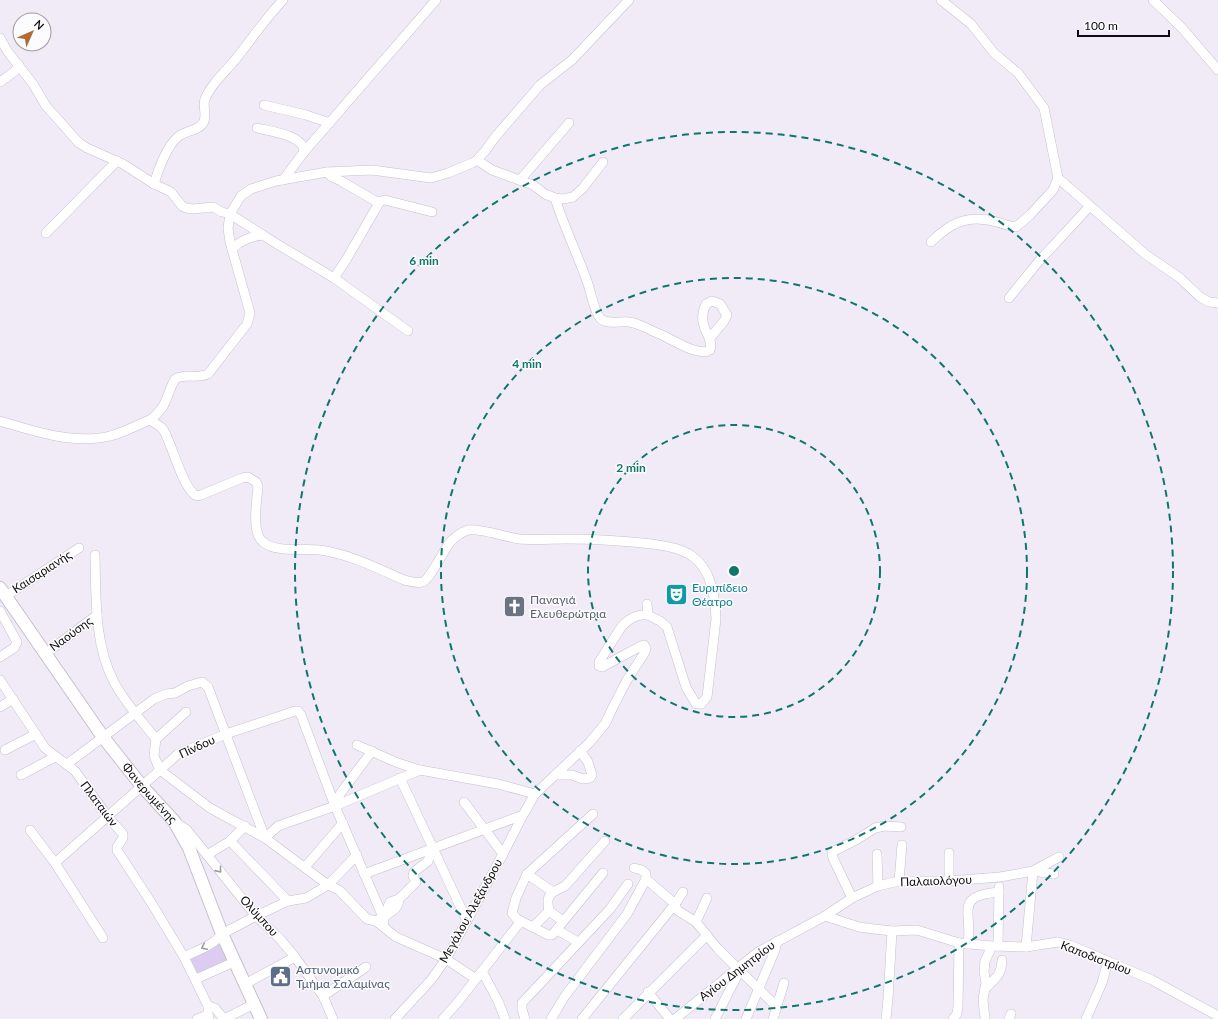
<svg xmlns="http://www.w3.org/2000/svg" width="1218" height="1019" viewBox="0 0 1218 1019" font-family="Lato,sans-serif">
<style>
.park{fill:#ddccf2}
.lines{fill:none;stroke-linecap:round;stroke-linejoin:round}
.minor-casing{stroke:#c5c0cc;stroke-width:10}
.major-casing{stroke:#c5c0cc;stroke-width:14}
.minor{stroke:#fff;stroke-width:9}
.major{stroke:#fff;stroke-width:12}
.oneway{stroke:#9f9e9f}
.ring{fill:none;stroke:#0f766e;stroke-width:2;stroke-dasharray:7 5}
.labels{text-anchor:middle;stroke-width:3;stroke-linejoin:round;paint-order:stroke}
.street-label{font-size:12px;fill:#0e0c10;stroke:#fcfbfd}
.culture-label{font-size:12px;fill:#0d838f;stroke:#fcfbfd;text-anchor:start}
.worship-label{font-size:12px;fill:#5b616d;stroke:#fcfbfd;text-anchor:start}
.service-label{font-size:12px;fill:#4e5e75;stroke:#fcfbfd;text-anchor:start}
.centre{fill:#0f766e;stroke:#fcfbfd;stroke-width:2}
.ring-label{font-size:12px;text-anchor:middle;font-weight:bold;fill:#0f766e;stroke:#fcfbfd;stroke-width:3;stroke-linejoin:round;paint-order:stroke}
</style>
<rect width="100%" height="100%" fill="#f1ebf8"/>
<path class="park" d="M221 942 229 960 196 976 189 959Z"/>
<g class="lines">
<defs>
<g id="minor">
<path d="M941 0 971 24 994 53 1018 73 1044 108 1058 178 1145 254 1180 278 1200 297 1209 302 1218 303"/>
<path d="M1153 0 1182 28 1218 70"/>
<path d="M0 38 8 52 33 84 46 106 79 143 87 148 123 164 154 184 167 190 171 192 182 206 186 208 193 209 213 207 222 212 230 214 241 196 251 189 276 181 327 172 372 170 431 178 448 173 472 163 477 160 485 151 496 136 540 85 572 60 629 0"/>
<path d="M0 82 15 71 19 65"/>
<path d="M264 105 306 115 330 123"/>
<path d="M257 128C269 131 305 135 304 152"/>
<path d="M477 160 492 170 533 185 545 194 555 198 563 199 573 197 583 188 603 162"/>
<path d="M327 172 332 177 341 181 377 202 385 200 432 212"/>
<path d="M283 180 304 152 436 0"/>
<path d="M520 180 569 123"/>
<path d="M154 184C158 170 167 145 179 136 187 130 198 131 203 123 208 116 202 106 205 99 211 84 225 72 235 60 251 40 265 19 283 0"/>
<path d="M555 198C564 227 578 255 588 284 591 293 594 311 600 318 606 325 620 321 629 322 638 323 648 329 657 333 669 337 698 358 710 350 715 337 695 327 706 304L712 301 720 304 727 315 724 321 709 339"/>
<path d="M46 233 117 161"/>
<path d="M931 242C951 222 969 214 997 222 1003 224 1009 226 1016 227L1030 215 1053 190 1058 178"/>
<path d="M232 249C241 240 250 237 262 235"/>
<path d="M334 278 346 260 379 203"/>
<path d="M1009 298 1039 261 1090 206"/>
<path d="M150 420 161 427 164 431C172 445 182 484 193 493 195 496 198 496 201 495L242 478 248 477 256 482 258 486C257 500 251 533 263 542 276 553 304 548 320 550 349 554 377 568 404 580 409 581 417 584 423 582 430 579 444 550 450 542 455 537 462 532 468 530 480 528 506 537 519 539 535 540 551 539 567 539 596 539 624 541 652 544 665 546 681 548 692 556 712 570 715 597 716 619L707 697 701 704H696L686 687 667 627 660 621 648 615 647 604"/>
<path d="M0 421C33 431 75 445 110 436 123 433 137 425 150 420 169 405 165 397 175 379 185 373 197 379 208 374L247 324 250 313 230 242 228 228 230 214 277 244 334 278 408 331"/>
<path d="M95 555C96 597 94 644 114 682 125 703 142 721 156 739"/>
<path d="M6 596 79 548"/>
<path d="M0 611 17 642 14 648 0 657"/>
<path d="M45 654 97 615"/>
<path d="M0 680 45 748 75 771 108 817 123 834V838L117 847V850L152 904 184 957 208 1006V1015"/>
<path d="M0 707 13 699"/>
<path d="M186 712 156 739 154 756 160 770 210 808 265 838 328 885 339 890 367 919 376 921"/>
<path d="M357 745 398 763 420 770"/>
<path d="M5 750 36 734"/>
<path d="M67 764 154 699 166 694 175 693 188 686 202 682 208 687 265 838 278 826 335 806 420 770 498 784 535 794"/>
<path d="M21 775 55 757"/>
<path d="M556 775H572L583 779 590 778 592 775 588 762 580 751"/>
<path d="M400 778 467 921"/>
<path d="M464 802 503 854"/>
<path d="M335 806 340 794 372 751"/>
<path d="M593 814 527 874 516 898 512 913 517 919 548 935H552L603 873"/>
<path d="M175 822 187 830 256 916 280 939 295 957 323 996 333 1019"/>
<path d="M30 830 55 863 103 938"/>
<path d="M230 841 245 826"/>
<path d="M877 854 878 886"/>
<path d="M207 855 230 841 288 901"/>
<path d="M55 863 178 754 226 734 295 711H298L301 715 335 806 383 917 376 921 396 937 446 959 476 979"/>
<path d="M305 867 343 823"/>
<path d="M634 868 642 870 646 874V879L675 904 677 910 696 922 718 949 777 1007"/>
<path d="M364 874 523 815"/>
<path d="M527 874 553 892 565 886 605 841"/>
<path d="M899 881 902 845"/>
<path d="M949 881V853"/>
<path d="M553 892C546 898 548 903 549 911L563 921"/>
<path d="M852 898 833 858 832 853 834 851 856 840 875 828 885 826 901 827"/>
<path d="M388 914V907L390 902 399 899"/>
<path d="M825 916 859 927 874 929 892 931 917 930 959 943 992 946 1026 947 1058 942 1070 945 1152 980 1218 1016"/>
<path d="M384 922 383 917C391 912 398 910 399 899L416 882 413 876 414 872 428 861 432 849"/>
<path d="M696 922 707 898"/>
<path d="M533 927 549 911"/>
<path d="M557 930 578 942"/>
<path d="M968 944C973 912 953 896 999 892"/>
<path d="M998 946 999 887"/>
<path d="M1026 947 1033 871 1059 857"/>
<path d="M184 957C196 951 214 945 222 934L256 916 288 901 306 898 328 885 357 855"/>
<path d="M482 971 498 1001 505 1019"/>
<path d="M196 979 234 962"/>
<path d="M245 984 295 957"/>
<path d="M985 989C996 977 1001 977 1002 960"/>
<path d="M648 992 670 1019"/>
<path d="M323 996 366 967"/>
<path d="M208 1006 215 1008 224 1019 254 1004"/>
<path d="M197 1019 208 1015 209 1019"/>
<path d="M395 1019 431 980 446 959 503 854 523 815 535 794 589 743 605 724 613 707 627 680 645 652 646 648 644 645 639 647 602 667 599 666V662L622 626C630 618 637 614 648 615"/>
<path d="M443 1019 458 1002 521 921"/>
<path d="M525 1019 522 1009V1003L610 909 628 884"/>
<path d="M551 1019 565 996 627 914 646 879"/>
<path d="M582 1019 675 904 683 892"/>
<path d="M623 1019 707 935"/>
<path d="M675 1019 758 952 825 916 852 898 878 886 899 881H949L1000 877 1033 871 1054 874"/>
<path d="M715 1019 740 970"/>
<path d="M746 1019 775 950 777 941"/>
<path d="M773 1019 784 983"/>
<path d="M886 1019 888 999 892 931"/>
<path d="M953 1019 957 1014 958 1006 959 943"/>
<path d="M985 1019 983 999 986 983 984 972 985 961 992 946"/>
<path d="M1009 1019 1011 1014"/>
<path d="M1086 1019 1102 983 1108 961"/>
</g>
<g id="major">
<path id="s1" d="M0 588 103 737 141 785 174 821 189 848 222 934 261 1019"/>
</g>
</defs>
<use href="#minor" class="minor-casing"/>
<use href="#major" class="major-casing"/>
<use href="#minor" class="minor"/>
<use href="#major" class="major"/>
</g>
<defs><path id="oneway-chevron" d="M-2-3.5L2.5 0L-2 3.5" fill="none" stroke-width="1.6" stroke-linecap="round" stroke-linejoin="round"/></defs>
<g class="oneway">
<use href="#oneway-chevron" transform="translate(219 870) rotate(51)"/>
<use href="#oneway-chevron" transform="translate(204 947) rotate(154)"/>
</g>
<g class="ring">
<circle cx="734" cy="571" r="146"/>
<circle cx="734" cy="571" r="293"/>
<circle cx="734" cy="571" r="439"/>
</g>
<defs>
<symbol id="theatre-square" viewBox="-11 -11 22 22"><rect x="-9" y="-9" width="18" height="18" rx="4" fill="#0f9aa8" stroke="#fcfbfd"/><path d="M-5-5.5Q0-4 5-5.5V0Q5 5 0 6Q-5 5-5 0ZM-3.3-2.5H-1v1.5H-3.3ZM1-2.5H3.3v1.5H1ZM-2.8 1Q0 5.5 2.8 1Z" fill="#fff"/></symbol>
<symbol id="church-square" viewBox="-11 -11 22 22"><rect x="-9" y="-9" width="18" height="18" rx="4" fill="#6b7280" stroke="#fcfbfd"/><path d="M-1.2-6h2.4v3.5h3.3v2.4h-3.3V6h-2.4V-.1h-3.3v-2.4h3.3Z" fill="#fff"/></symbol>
<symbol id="civic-square" viewBox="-11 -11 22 22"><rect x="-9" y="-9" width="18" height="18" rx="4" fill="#5c6f8a" stroke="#fcfbfd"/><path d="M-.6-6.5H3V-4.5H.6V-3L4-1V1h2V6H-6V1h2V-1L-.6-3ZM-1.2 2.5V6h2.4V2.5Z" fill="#fff"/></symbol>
</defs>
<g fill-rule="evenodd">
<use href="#theatre-square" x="664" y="582" width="25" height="25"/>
<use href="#church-square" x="502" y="594" width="25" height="25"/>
<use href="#civic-square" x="268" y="964" width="25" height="25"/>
</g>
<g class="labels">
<g class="street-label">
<text transform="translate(42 572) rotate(-33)" y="4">Καισαριανής</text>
<text transform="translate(71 634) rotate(-36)" y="4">Ναούσης</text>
<text transform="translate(197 747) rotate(-25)" y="4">Πίνδου</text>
<text dy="4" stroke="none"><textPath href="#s1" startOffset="254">Φανερωμένης</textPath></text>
<text transform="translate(99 804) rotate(53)" y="4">Πλαταιών</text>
<text transform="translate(936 881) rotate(-2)" y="4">Παλαιολόγου</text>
<text transform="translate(471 911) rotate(-61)" y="4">Μεγάλου Αλεξάνδρου</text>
<text transform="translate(259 916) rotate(48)" y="4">Ολύμπου</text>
<text transform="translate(1096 958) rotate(21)" y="4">Καποδιστρίου</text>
<text transform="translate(737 971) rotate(-37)" y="4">Αγίου Δημητρίου</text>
</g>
<g class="culture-label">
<text x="692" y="592">Ευριπίδειο<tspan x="692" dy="14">Θέατρο</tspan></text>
</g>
<g class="worship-label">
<text x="530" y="604">Παναγιά<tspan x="530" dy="14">Ελευθερώτρια</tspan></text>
</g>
<g class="service-label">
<text x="296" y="974">Αστυνομικό<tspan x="296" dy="14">Τμήμα Σαλαμίνας</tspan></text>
</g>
</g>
<circle cx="734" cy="571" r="6" class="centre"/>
<g class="ring-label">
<text x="424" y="265">6 min</text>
<text x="527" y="368">4 min</text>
<text x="631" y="472">2 min</text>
</g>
<g transform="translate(32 32) rotate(45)"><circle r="19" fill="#fcfbfd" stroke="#9d9b9e"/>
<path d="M0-3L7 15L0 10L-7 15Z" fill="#ad6d34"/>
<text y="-6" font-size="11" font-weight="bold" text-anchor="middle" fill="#0e0c10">N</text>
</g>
<path d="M1078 30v6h91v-6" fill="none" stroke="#0e0c10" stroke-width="2"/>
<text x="1084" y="30" font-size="12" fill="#0e0c10" stroke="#fcfbfd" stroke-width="3" paint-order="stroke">100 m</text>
</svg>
